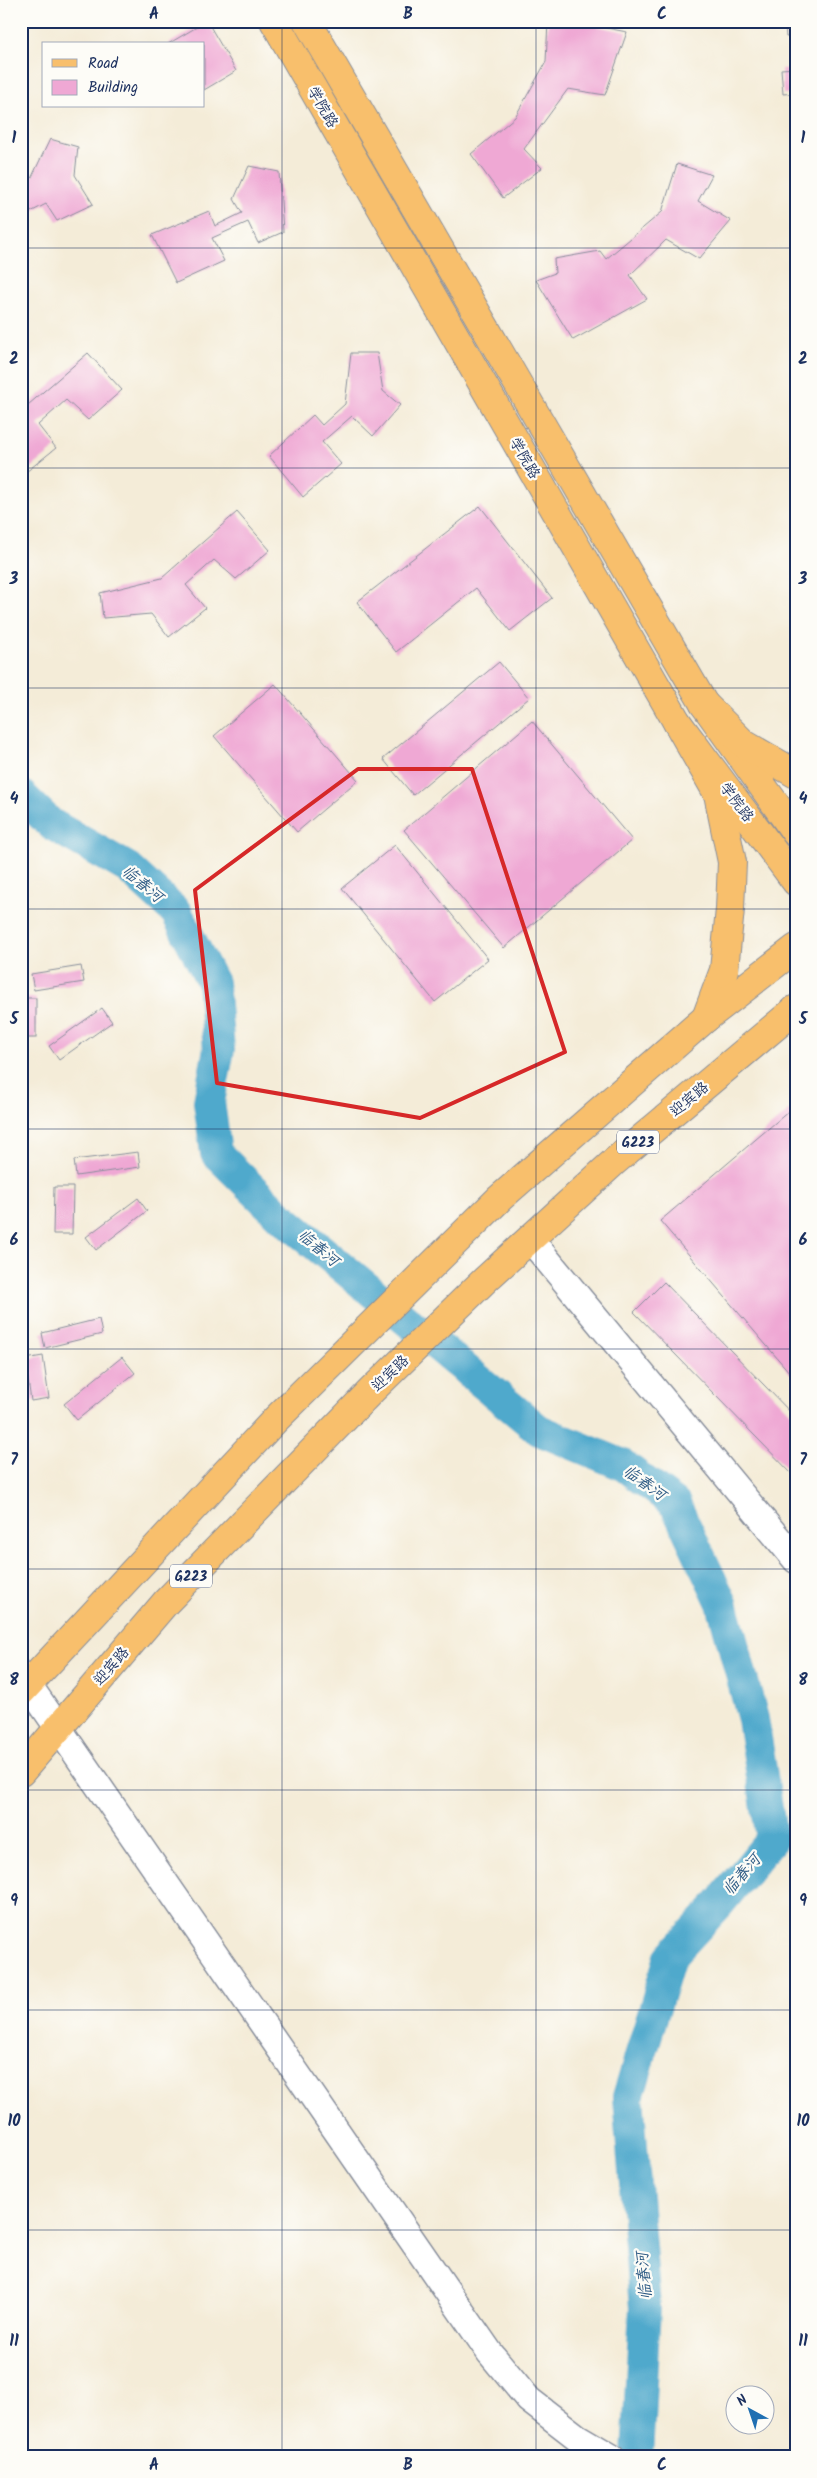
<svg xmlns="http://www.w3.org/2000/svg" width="817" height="2478" viewBox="0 0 817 2478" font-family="Kalam,'LXGW WenKai TC',sans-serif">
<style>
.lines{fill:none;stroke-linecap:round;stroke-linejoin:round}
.river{stroke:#4fa9cc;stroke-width:32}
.building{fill:#efa8d4}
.minor-casing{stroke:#888e9b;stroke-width:29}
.major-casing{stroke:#888e9b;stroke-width:30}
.highway-casing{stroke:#888e9b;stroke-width:30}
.minor{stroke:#fff;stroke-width:26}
.major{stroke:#f8bf6c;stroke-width:28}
.highway{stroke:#f8bf6c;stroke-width:28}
.marked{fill:none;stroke:#d62828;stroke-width:4;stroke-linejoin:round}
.grid{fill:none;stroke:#1b2f5e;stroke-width:1;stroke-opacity:0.55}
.labels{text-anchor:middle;stroke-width:4.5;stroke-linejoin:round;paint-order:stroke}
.shield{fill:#fdfcf7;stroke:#5f6c8c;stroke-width:1}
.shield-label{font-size:14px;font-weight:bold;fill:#1b2f5e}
.street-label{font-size:15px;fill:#1b2f5e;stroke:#fdfcf7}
.water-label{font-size:16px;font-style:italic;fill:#2d5a84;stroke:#fdfcf7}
.neatline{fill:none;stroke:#1b2f5e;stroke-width:2}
.grid-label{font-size:16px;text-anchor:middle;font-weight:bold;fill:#1b2f5e}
</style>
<rect width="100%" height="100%" fill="#fdfcf7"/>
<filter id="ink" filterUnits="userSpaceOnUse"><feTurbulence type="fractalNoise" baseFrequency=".02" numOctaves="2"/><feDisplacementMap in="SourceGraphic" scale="10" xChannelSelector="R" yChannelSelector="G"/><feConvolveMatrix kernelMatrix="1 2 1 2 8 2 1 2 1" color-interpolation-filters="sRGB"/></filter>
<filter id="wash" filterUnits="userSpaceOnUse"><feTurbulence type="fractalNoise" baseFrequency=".0096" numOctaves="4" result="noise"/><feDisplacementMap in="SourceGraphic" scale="20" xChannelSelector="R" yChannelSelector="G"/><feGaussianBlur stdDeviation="1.12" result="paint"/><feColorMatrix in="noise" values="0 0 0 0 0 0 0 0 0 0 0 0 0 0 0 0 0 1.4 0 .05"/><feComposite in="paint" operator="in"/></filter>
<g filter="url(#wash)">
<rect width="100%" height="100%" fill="#f4ecd8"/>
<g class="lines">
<path class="river" d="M21 795 51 824 128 868 176 912 213 983 219 1049 209 1102 216 1153 278 1214 539 1430 623 1465 675 1504 722 1603 753 1719 772 1839 718 1905 670 1957 628 2097 645 2308 637 2457"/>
</g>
<g id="blocks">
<g class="building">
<path d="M207 21 236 71 204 90V44H168Z"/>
<path d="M548 21H591V25L627 32 605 95 568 89 524 149 542 168 503 198 471 154 515 117 546 62Z"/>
<path d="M785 21H796V36L786 37Z"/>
<path d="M796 68V93L783 94 781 69Z"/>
<path d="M50 139 78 147 75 175 93 204 57 221 46 204 21 217V185L30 181Z"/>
<path d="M677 164 712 175 698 201 731 221 699 259 666 240 630 275 647 299 573 340 536 280 555 273 554 259 600 251 606 259 662 212Z"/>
<path d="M249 166 279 172 283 232 258 243 248 222 212 238 224 261 176 283 152 235 209 211 215 226 242 213 234 199Z"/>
<path d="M88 353 122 390 88 420 66 400 38 425 56 448 21 476V411Z"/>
<path d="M351 353H377L383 391 400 405 373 436 352 416 322 442 341 464 303 497 269 456 313 415 322 425 345 404Z"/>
<path d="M480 506 552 598 510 631 476 588 396 652 357 602Z"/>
<path d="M237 512 270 550 236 579 214 560 186 585 205 608 169 637 151 614 103 618 100 593 162 578Z"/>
<path d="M499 662 529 698 413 795 383 759Z"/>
<path d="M275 684 358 780 297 832 214 736Z"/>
<path d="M532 721 632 840 504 948 404 830Z"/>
<path d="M395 845 488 959 435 1002 342 888Z"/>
<path d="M81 966 84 982 34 990 31 974Z"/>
<rect x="21" y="998" width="15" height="40"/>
<path d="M102 1008 112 1022 59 1060 49 1046Z"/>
<path d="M796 1105V1380L660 1221Z"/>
<path d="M138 1152 140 1167 76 1176 74 1160Z"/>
<path d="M54 1187H73L72 1234H53Z"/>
<path d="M138 1198 147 1211 96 1250 86 1237Z"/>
<path d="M664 1282 796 1418V1478L634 1312Z"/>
<path d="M99 1319 102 1334 45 1348 42 1333Z"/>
<path d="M43 1356 49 1398 31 1401 25 1359Z"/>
<path d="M122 1357 135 1373 77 1420 64 1404Z"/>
</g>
</g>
</g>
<g filter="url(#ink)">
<use href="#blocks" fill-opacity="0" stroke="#888e9b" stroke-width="1"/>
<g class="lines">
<defs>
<g id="minor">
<path d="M530 1239 796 1560"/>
<path d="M21 1674 490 2353 529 2400 577 2437 611 2457"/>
</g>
<g id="major">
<path d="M274 21 677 722 796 882"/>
<path d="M307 21 704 704 796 833"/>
</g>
<g id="highway">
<path d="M704 704 744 744 796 774"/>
<path d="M677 722 718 794 732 862 730 909 724 970 706 1018"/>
<path d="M21 1692 276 1419 500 1198 706 1018 796 948"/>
<path d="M21 1772 166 1602 372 1390 485 1280 615 1161 796 1009"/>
</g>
</defs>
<use href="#minor" class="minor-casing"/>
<use href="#major" class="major-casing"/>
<use href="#highway" class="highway-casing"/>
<use href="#minor" class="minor"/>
<use href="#major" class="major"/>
<use href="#highway" class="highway"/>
</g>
</g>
<path class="marked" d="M358 769H472L565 1052 420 1118 217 1083 195 890Z"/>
<path class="grid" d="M282 21V2457M536 21V2457M21 248H796M21 468H796M21 688H796M21 909H796M21 1129H796M21 1349H796M21 1569H796M21 1790H796M21 2010H796M21 2230H796"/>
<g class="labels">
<g class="shield">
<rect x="617" y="1130.5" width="42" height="23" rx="4"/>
<rect x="170" y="1564.5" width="42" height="23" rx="4"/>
</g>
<g class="shield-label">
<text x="638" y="1147">G223</text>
<text x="191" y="1581">G223</text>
</g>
<g class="street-label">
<text transform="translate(323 107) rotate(60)" y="5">学院路</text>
<text transform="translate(525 458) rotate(60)" y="5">学院路</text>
<text transform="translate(737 802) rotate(53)" y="5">学院路</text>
<text transform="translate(689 1099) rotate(-40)" y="5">迎宾路</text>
<text transform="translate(390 1373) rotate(-44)" y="5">迎宾路</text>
<text transform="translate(111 1666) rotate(-49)" y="5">迎宾路</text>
</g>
<g class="water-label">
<text transform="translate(143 883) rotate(40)" y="6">临春河</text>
<text transform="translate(319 1247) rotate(40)" y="6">临春河</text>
<text transform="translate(645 1482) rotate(36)" y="6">临春河</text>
<text transform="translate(741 1874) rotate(-49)" y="6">临春河</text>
<text transform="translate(643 2276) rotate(-95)" y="6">临春河</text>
</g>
</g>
<rect width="817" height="2478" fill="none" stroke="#fdfcf7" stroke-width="55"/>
<rect x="42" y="42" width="162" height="65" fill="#fdfcf7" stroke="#a3aaba"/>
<rect x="52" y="59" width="25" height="8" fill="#f8bf6c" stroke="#a3aaba"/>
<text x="88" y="68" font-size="15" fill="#1b2f5e">Road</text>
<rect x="52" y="80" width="25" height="15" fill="#efa8d4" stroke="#a3aaba"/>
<text x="88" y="92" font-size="15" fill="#1b2f5e">Building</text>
<g transform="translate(750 2410) rotate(320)"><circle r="24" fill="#fdfcf7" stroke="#a3aaba"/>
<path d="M0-4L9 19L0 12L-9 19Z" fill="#1f6fb2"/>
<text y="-8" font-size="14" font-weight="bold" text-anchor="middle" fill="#1b2f5e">N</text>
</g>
<rect x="28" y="28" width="762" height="2422" class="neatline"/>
<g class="grid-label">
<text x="154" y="19">A</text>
<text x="408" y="19">B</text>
<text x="662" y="19">C</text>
<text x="14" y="143">1</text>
<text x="803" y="143">1</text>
<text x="14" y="364">2</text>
<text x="803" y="364">2</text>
<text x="14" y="584">3</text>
<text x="803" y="584">3</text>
<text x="14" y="804">4</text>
<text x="803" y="804">4</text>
<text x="14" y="1024">5</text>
<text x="803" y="1024">5</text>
<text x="14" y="1245">6</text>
<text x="803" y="1245">6</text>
<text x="14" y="1465">7</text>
<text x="803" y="1465">7</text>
<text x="14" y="1685">8</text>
<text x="803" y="1685">8</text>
<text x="14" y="1906">9</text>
<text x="803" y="1906">9</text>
<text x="14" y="2126">10</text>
<text x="803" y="2126">10</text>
<text x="14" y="2346">11</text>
<text x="803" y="2346">11</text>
<text x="154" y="2470">A</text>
<text x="408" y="2470">B</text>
<text x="662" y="2470">C</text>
</g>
</svg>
